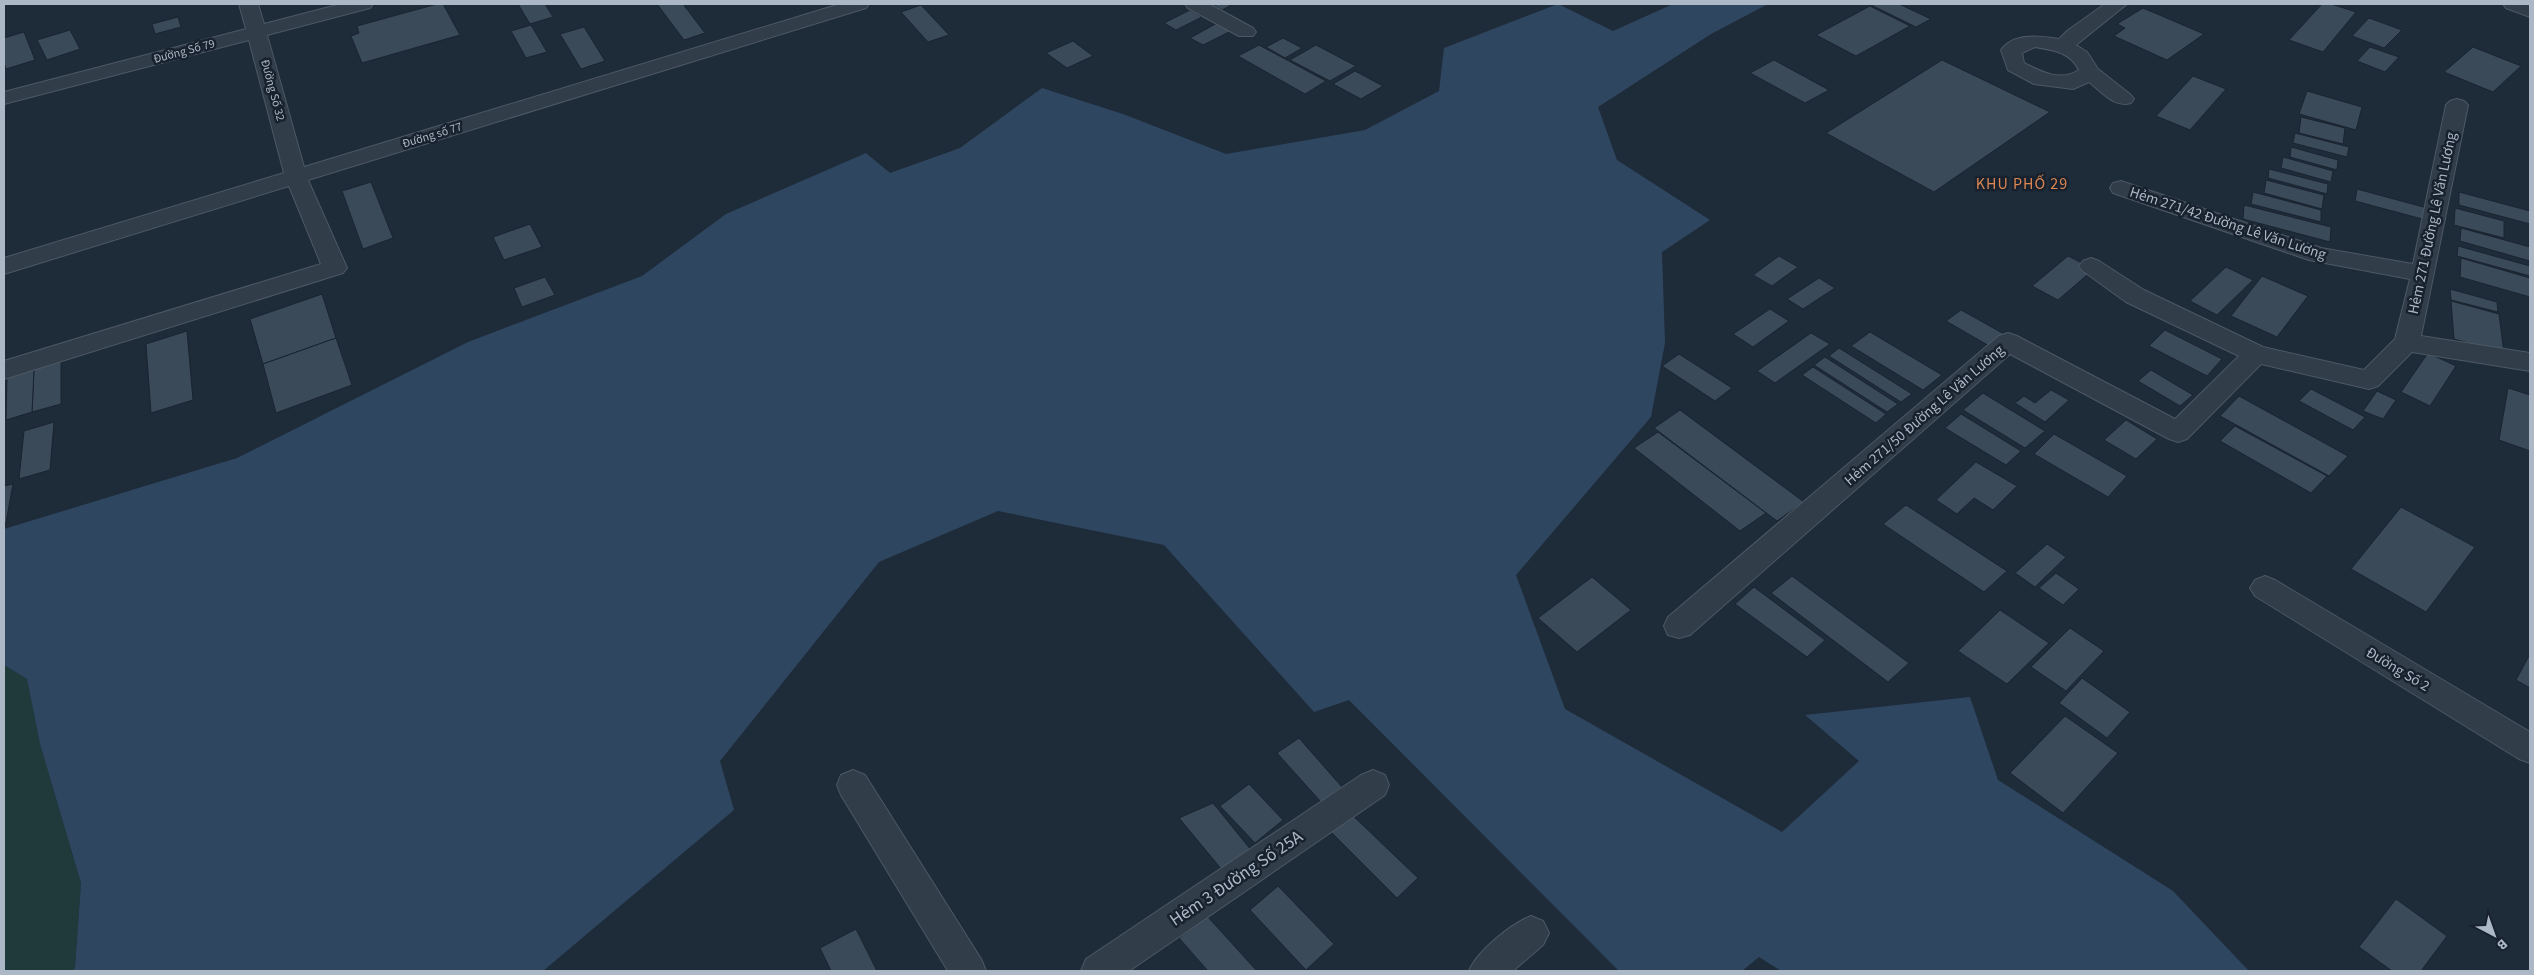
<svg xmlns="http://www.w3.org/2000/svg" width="2534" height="975" viewBox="0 0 2534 975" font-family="'Source Sans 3',sans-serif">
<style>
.green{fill:#20393a}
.water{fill:#2f4660}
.building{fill:#3a4a59;stroke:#1a2430}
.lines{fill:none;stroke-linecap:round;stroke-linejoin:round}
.minor-casing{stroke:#4d5864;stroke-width:2}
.minor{fill:#323d4a;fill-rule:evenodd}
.labels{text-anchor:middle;stroke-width:5;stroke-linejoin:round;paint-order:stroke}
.far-street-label{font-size:12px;fill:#acb8c6;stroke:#18222e}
.street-label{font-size:15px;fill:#acb8c6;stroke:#18222e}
.neighbourhood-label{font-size:16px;letter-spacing:1px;fill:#dc8651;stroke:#18222e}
.near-street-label{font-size:18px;fill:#acb8c6;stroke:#18222e}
</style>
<rect width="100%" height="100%" fill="#1e2b39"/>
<path class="green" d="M4 665 27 679 40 744 81 883 75 968 73 971H4Z"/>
<path class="water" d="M1558 4 1613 31 1673 4H1768L1711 34 1598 107 1617 160 1710 220 1662 252 1665 343 1651 417 1516 575 1565 709 1782 832 1859 761 1805 715 1970 697 1998 780 2173 891 2249 971H1781L1759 957 1742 971H1619L1349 700 1314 712 1164 545 998 511 879 562 720 761 734 810 543 971H73L75 968 81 883 40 744 27 679 4 665V529L237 458 468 342 642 276 726 214 866 153 890 173 960 148 1042 88 1123 114 1226 154 1365 130 1439 91 1444 48Z"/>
<g class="building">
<path d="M437 4H443L460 35 362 63 351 36 359 33 357 26Z"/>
<path d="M518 4H545L553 17 530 24Z"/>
<path d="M657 4H683L705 33 684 40Z"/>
<path d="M1212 4H1233L1222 10Z"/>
<path d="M1869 4H1899L1931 19 1916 27Z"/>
<path d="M2322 4H2331L2356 12 2323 52 2289 40Z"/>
<path d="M921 5 949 35 928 42 901 12Z"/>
<path d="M1870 6 1910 26 1856 56 1816 35Z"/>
<path d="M2143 8 2204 34 2167 60 2114 36 2125 28 2117 24Z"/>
<path d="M1190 10 1202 17 1176 30 1164 23Z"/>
<path d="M178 17 181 27 155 34 152 24Z"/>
<path d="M2369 18 2402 30 2384 48 2352 36Z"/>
<path d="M1219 22 1233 30 1203 45 1190 38Z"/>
<path d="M531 25 547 52 526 58 511 31Z"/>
<path d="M584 27 605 61 581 69 560 34Z"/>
<path d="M70 30 80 49 47 60 37 40Z"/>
<path d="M24 32 35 60 6 69 4 63V38Z"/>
<path d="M1283 38 1302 48 1285 58 1266 47Z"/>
<path d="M1073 41 1093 56 1067 68 1046 53Z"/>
<path d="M1259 45 1326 81 1305 94 1238 56Z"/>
<path d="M1316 45 1356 66 1330 81 1290 60Z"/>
<path d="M2370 47 2399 57 2385 72 2357 61Z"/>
<path d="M2473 47 2521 66 2493 92 2444 72Z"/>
<path d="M1774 60 1829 90 1805 103 1750 73Z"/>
<path d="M1942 60 2050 112 1934 192 1826 133Z"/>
<path d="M1355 71 1383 86 1361 99 1333 84Z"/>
<path d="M2193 76 2226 89 2190 130 2156 116Z"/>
<path d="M2307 91 2362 107 2356 130 2299 114Z"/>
<path d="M2301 117 2345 128 2343 144 2299 133Z"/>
<path d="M2295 133 2349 147 2347 157 2293 143Z"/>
<path d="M2291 147 2338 160 2337 170 2290 157Z"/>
<path d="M2283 157 2333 171 2331 182 2281 168Z"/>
<path d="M2269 169 2328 184 2327 194 2268 178Z"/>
<path d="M2266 180 2324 195 2322 209 2264 193Z"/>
<path d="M371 182 393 238 363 249 342 191Z"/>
<path d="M2357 189 2427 208 2426 220 2355 201Z"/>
<path d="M2253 192 2321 210V222L2251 204Z"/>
<path d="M2459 192 2530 211V224L2459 205Z"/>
<path d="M2244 205 2331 227 2330 242 2243 219Z"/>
<path d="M2455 208 2504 221V238L2454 225Z"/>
<path d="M530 224 542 247 504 260 493 237Z"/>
<path d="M2461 228 2530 247V261L2460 241Z"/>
<path d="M2458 246 2530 266V276L2457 256Z"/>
<path d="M1779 256 1798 267 1772 286 1753 275Z"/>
<path d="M2068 256 2094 269 2058 300 2032 286Z"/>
<path d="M2461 258 2530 278V297L2460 277Z"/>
<path d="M2226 267 2253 280 2217 315 2190 301Z"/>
<path d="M2262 276 2308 296 2277 337 2231 316Z"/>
<path d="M545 277 555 295 522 307 514 288Z"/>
<path d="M1819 278 1835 288 1803 309 1787 299Z"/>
<path d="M2450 289 2497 302 2498 312 2451 300Z"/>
<path d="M322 294 336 338 263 364 250 319Z"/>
<path d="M2451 301 2499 314 2504 353 2454 339Z"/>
<path d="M1770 309 1789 321 1753 347 1733 334Z"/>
<path d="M1961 310 2006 335 1991 347 1946 321Z"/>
<path d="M2165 330 2222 359 2207 376 2149 346Z"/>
<path d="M187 331 193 400 151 413 146 344Z"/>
<path d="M1870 332 1942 375 1923 390 1851 346Z"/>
<path d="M1811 333 1830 344 1775 383 1757 371Z"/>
<path d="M336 338 352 385 276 413 263 364Z"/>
<path d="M1839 348 1912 394 1901 402 1829 356Z"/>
<path d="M2428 353 2456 366 2430 406 2401 392Z"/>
<path d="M1679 354 1732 388 1715 401 1662 366Z"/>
<path d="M1825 357 1898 404 1887 412 1814 365Z"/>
<path d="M61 361V404L32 412 34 369Z"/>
<path d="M1813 367 1886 414 1876 423 1802 375Z"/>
<path d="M34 369 32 412 6 420 7 376Z"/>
<path d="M2151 370 2193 395 2180 406 2138 381Z"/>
<path d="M2508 388 2530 395V451L2499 440Z"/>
<path d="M2311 389 2365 417 2353 430 2299 401Z"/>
<path d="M2051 390 2069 400 2045 422 2015 403 2024 396 2035 403Z"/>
<path d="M2377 391 2396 400 2383 419 2363 411Z"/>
<path d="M1983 393 2045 431 2025 448 1963 410Z"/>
<path d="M2239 396 2348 456 2329 476 2220 416Z"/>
<path d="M1680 410 1804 502 1777 521 1654 428Z"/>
<path d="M1961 414 2021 451 2006 465 1945 428Z"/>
<path d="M2126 420 2157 439 2136 459 2104 440Z"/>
<path d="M54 422 50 470 19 479 24 431Z"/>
<path d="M2235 426 2327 476 2311 493 2220 441Z"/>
<path d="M1658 432 1766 513 1740 531 1634 448Z"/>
<path d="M2054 434 2127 476 2108 497 2034 454Z"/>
<path d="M1976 462 2017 486 1993 510 1974 498 1957 514 1936 500Z"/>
<path d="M13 484 6 523H4V486Z"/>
<path d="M1906 505 2007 571 1984 592 1883 524Z"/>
<path d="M2401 507 2475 547 2426 612 2351 569Z"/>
<path d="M2047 544 2066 557 2035 587 2015 573Z"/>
<path d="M2056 573 2079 589 2063 605 2039 588Z"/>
<path d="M1792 576 1909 663 1888 682 1771 593Z"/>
<path d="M1592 577 1631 610 1577 652 1538 618Z"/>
<path d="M1754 587 1825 640 1807 657 1735 604Z"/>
<path d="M2000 610 2049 643 2007 684 1958 651Z"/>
<path d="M2070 628 2104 651 2066 691 2031 667Z"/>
<path d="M2530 654V688L2516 680Z"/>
<path d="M2082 678 2130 712 2107 738 2059 703Z"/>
<path d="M2065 716 2118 753 2063 813 2010 773Z"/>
<path d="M1299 738 1342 787 1321 802 1277 753Z"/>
<path d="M1249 784 1283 820 1255 843 1220 806Z"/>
<path d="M1213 803 1251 850 1223 871 1179 818Z"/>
<path d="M1347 810 1418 878 1397 898 1327 828Z"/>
<path d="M1278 886 1334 944 1306 970 1250 910Z"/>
<path d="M2396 899 2447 936 2421 971H2392L2359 947Z"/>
<path d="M1207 916 1257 971H1208L1179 938Z"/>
<path d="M856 929 877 971H831L820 948Z"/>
</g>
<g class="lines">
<defs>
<g id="minor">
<path d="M239 4H258L264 24 341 4H373L370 8 267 35 304 167 840 4H869L866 8 308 180 347 268 343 273 4 379V361L321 264 289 186 4 274V258L284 173 249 40 4 104V92L246 29Z"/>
<path d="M1185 4H1209L1253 28 1256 32 1253 36H1239L1188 8Z"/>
<path d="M2105 4H2127L2076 45 2087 52 2098 69 2131 95 2134 99 2131 103C2114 108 2102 92 2089 82L2073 89 2034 84 2008 70 2001 50C2013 32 2041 36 2059 39L2067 31ZM2035 47C2053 50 2070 52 2079 70 2060 82 2042 72 2024 63L2022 53Z"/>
<path d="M2503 4H2530V17L2506 8Z"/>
<path d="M2457 99 2464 101 2468 105 2421 336 2530 353V371L2412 352 2378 386 2369 389 2261 364 2187 439 2178 442 2169 439 2010 354 1690 635 1679 638 1668 635 1664 626 1668 617 1999 336 2008 333 2017 336 2175 419 2239 356 2126 302 2083 271 2079 266 2083 261 2091 258 2099 261 2144 290 2263 347 2364 370 2395 339 2410 279 2309 260 2113 193 2110 188 2113 183 2121 181 2321 248 2413 264 2446 105 2450 101Z"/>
<path d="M2265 576 2275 580 2530 732V763L2519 759 2255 596 2250 588 2255 580Z"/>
<path d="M853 770 865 775 981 959 986 971H948L841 795 837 785 841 775Z"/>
<path d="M1373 770 1385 775 1389 785 1385 795 1129 971H1081L1086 959 1361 775Z"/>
<path d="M1531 916 1543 921 1549 933 1543 945 1513 971H1469C1477 951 1511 924 1531 916Z"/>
</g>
</defs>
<use href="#minor" class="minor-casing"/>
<use href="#minor" class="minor"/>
</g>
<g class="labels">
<g class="far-street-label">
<text transform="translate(184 51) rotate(-15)" y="4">Đường Số 79</text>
<text transform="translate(273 90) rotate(75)" y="4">Đường Số 32</text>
<text transform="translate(432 135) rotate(-17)" y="4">Đường số 77</text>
</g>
<g class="street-label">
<text transform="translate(2228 223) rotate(18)" y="5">Hẻm 271/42 Đường Lê Văn Lương</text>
<text transform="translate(2432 223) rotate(-78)" y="5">Hẻm 271 Đường Lê Văn Lương</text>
<text transform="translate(1924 415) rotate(-41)" y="5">Hẻm 271/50 Đường Lê Văn Lương</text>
<text transform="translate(2398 669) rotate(31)" y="5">Đường Số 2</text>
</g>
<g class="neighbourhood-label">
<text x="2022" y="189">KHU PHỐ 29</text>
</g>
<g class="near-street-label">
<text transform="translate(1236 878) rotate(-34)" y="6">Hẻm 3 Đường Số 25A</text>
</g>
</g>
<rect width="2534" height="975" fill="none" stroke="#acb8c6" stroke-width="10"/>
<g transform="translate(2494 935) rotate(139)" stroke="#18222e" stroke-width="4" paint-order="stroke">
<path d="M0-4L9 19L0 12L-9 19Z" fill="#acb8c6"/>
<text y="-8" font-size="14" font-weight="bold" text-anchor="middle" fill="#acb8c6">B</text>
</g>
</svg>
